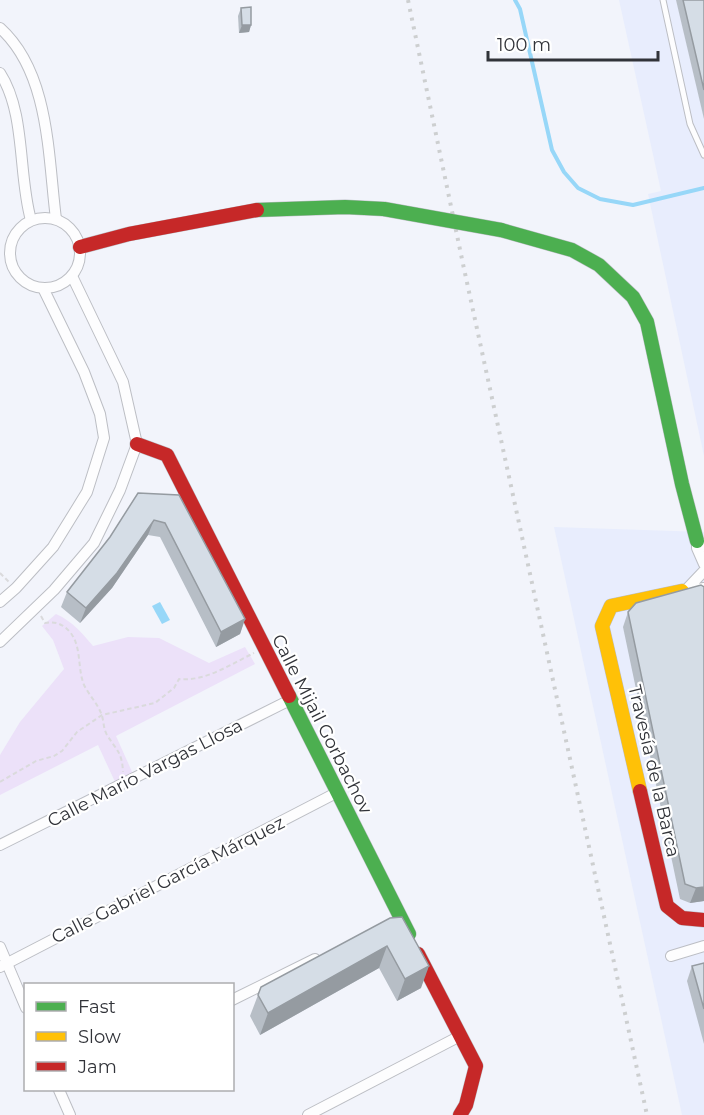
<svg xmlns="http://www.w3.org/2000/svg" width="704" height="1115" viewBox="0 0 704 1115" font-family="Montserrat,sans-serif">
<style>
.built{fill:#e8edfd}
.green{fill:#ece1f9}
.water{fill:#97d7f8}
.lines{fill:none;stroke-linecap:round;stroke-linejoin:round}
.stream{stroke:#97d7f8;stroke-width:4}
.lane-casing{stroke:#bcbec4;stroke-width:7}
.street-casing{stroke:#bcbec4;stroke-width:12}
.fast-casing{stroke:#bcbec4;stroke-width:15}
.slow-casing{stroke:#bcbec4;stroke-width:15}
.jam-casing{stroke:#bcbec4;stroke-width:15}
.path{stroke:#dadadc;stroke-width:2;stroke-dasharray:4.5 3;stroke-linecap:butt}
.lane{stroke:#fdfdfe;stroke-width:5}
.street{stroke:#fdfdfe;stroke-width:10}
.fast{stroke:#4caf50;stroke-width:14}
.slow{stroke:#ffc107;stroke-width:14}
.jam{stroke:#c62828;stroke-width:14}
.rail{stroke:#cdcfd0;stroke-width:4;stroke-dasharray:3 6;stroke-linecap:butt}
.fast-bridge-casing{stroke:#bcbec4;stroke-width:15;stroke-linecap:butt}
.fast-bridge{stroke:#4caf50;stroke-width:14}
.wall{fill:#b7bec6}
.shaded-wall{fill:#959ba1}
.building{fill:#d5dde6;stroke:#959ba1;stroke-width:1.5}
.labels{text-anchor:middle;stroke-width:4.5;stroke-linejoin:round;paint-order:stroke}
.street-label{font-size:18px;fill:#313339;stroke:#fff}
</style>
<rect width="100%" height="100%" fill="#f2f4fb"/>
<g class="built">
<path d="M619 0H704V456L648 194 661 191Z"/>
<path d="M554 527 704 532V1115H682Z"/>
</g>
<path class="green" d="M56 614C72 621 82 633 93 646L128 637 159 638 209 663 245 647 255 664 116 736 133 774 116 784 98 745 0 795V755L20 722 64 669 53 640 42 626Z"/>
<path class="water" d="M160 602 170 620 162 624 152 606Z"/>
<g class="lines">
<path class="stream" d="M515 0 520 9 552 150 564 172 578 188 600 199 633 205 704 188"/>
<defs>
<path id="lane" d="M663 0 690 124 704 155"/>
<g id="street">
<path d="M0 28C50 73 48 157 56 219"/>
<path d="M0 73C26 113 18 175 31 220"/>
<circle cx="45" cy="253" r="35"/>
<path d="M704 546 697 541V548L704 564"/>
<path d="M704 571 685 591 704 588"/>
<path d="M0 602 16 588 53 547 87 492 104 438 100 414 84 372 43 288"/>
<path d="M0 642 54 590 94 543 120 490 137 444 123 382 72 276"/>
<path d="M0 845 290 700"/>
<path d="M0 947 26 1008"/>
<path d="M671 956 704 946"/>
<path d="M0 967 336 793"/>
<path d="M232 1000 315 959"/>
<path d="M59 1090 70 1115"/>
<path d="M308 1115 460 1036"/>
</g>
<g id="fast">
<path d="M257 210 345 207 384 209"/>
<path d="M501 230 572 250 599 265 633 297 647 322 682 484 697 541"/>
<path d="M289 696 409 934"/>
</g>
<path id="slow" d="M640 791 602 626 611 606 682 591"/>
<g id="jam">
<path d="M80 247 129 234 257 210"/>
<path d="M137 444 167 455 289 696"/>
<path d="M640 791 667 906 682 918 704 920"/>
<path d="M418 954 476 1066 466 1105 460 1115"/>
</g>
</defs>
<use href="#lane" class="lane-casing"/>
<use href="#street" class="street-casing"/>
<use href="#fast" class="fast-casing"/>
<use href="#slow" class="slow-casing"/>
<use href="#jam" class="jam-casing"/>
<g class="path">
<path d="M0 573 9 582"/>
<path d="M41 616 45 623C55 621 63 624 70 632 82 647 77 667 84 685 89 695 97 703 101 713 104 720 103 728 107 735 117 751 122 752 123 772"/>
<path d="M0 782 36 761 54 756 62 751 77 732 102 715 155 703 174 688 179 679C205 682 231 664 254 653"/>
</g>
<use href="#lane" class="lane"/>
<use href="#street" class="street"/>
<use href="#fast" class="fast"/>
<use href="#slow" class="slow"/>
<use href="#jam" class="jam"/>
<path class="rail" d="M408 0 463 264 647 1115"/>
<defs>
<path id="fast-bridge" d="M384 209 501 230"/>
</defs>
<use href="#fast-bridge" class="fast-bridge-casing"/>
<use href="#fast-bridge" class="fast-bridge"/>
</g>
<g class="wall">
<path d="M676 0H704V119Z"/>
<path d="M241 8 251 25 249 32 239 33 238 16Z"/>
<path d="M179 495 245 619 240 634 216 647 160 537 148 535 112 588 80 623 61 607 67 592Z"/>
<path d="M628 612 704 901 690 903 680 899 623 627Z"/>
<path d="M390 918 421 988 397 1001 379 968 260 1035 250 1016 261 987Z"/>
<path d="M704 963V1044L687 981 692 966Z"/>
</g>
<g class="shaded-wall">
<path d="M242 25H251L249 32 239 33Z"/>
<path d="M154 520 148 535 112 588 80 623 86 608Z"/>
<path d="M245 619 240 634 216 647 221 632Z"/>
<path d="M704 887V901L690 903 696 888Z"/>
<path d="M387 946 379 968 260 1035 268 1013Z"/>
<path d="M429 966 421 988 397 1001 405 979Z"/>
</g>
<g class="building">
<path d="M683 0H704V90Z"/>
<path d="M251 7V25H242L241 8Z"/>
<path d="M138 493 179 495 245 619 221 632 165 523 154 520 117 573 86 608 67 592 110 537Z"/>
<path d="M701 585 704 587V887L696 888 685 884 628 612 636 603Z"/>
<path d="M402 917 429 966 405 979 387 946 268 1013 258 995 261 987 390 918Z"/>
<path d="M704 963V1009L692 966Z"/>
</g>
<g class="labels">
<g class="street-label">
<text transform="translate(322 724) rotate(63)" y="6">Calle Mijail Gorbachov</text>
<text transform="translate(654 771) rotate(77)" y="6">Travesía de la Barca</text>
<text transform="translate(145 773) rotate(-27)" y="6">Calle Mario Vargas Llosa</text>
<text transform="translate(168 880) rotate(-27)" y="6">Calle Gabriel García Márquez</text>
</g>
</g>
<rect x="24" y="983" width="210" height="108" fill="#ffffff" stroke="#adadb0" stroke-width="1.5"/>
<rect x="36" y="1002" width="30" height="9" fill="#4caf50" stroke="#adadb0" stroke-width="1.5"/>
<text x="78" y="1013" font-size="18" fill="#313339">Fast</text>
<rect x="36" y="1032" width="30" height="9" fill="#ffc107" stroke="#adadb0" stroke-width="1.5"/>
<text x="78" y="1043" font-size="18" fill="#313339">Slow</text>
<rect x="36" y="1062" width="30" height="9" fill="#c62828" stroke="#adadb0" stroke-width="1.5"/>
<text x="78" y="1073" font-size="18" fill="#313339">Jam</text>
<path d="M488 51v9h170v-9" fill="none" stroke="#313339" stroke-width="3"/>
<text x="497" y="51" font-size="18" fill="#313339" stroke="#ffffff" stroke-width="4.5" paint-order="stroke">100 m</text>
</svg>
